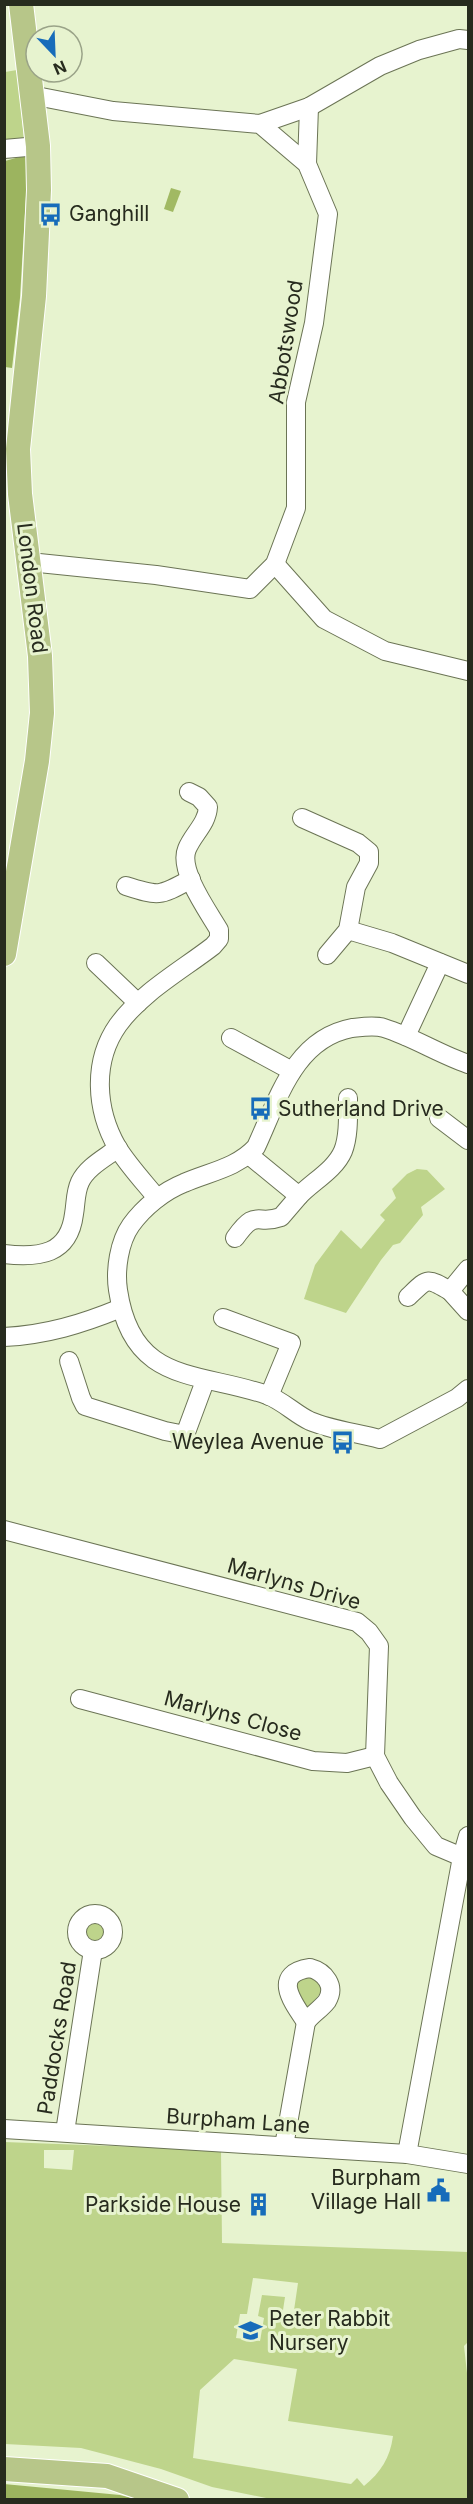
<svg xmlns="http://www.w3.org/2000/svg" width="473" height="2504" viewBox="0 0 473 2504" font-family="Inter,sans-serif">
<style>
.green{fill:#bed48b;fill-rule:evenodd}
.forest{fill:#9cb45f}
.water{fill:#a1b963}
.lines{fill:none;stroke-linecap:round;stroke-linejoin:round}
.minor-casing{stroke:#6b7455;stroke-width:20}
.major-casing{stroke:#fff;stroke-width:26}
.minor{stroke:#fff;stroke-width:18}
.major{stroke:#b7c689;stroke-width:24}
.labels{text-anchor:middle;stroke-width:6;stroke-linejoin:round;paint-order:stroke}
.poi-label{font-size:21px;fill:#272b1e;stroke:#e7f3cf;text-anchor:start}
.street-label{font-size:21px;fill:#272b1e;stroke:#e7f3cf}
</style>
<rect width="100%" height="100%" fill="#e7f3cf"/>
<g class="green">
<path d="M17 70 24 139 5 144V72Z"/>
<path d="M417 1169 427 1170 445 1189 421 1207 423 1215 400 1243 393 1245 381 1260 346 1313 304 1299 315 1265 341 1230 361 1249 385 1220 380 1215 396 1198 392 1189 407 1174Z"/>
<circle cx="94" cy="1932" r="13"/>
<path d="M303 1975 322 1981 321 1992 306 2012 294 1992 298 1978Z"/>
<path d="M4 2142 221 2150 222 2243 468 2252V2342L464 2346 468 2382V2499H271L212 2487 161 2469 81 2448 5 2444ZM44 2150H74L72 2170 44 2168ZM253 2278 298 2283 292 2324 281 2323 285 2297 262 2295 258 2316 264 2318 260 2341 236 2338 240 2314H247ZM234 2359 297 2369 288 2421 393 2436C390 2458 381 2472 364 2486L357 2478 351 2484 193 2458 200 2390Z"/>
</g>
<g class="forest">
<path d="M30 154 39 190 26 196 20 298 12 368 5 367V161Z"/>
<path d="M4 2484 120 2495 136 2499H5Z"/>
</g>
<path class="water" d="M171 188 181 191 173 212 164 209Z"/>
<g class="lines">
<defs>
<g id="minor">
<path d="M260 124 309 107 380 66 419 50 459 39 468 40"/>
<path d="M4 149 38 146"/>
<path d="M307 164 309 107"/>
<path d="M29 564 39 563 156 575 250 589 275 564 296 508V402L314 323 328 214 307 164 260 124 113 111 31 95"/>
<path d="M275 564 324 619 385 651 468 671"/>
<path d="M302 818 358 843 369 852V863L356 887 348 930 327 955"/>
<path d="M126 886C160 897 160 896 191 879"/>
<path d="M348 930 392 943 468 974"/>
<path d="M96 963 138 1003"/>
<path d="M406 1036 440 963"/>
<path d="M231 1038 292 1071"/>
<path d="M468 1064C439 1054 413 1037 384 1028 375 1025 362 1027 352 1028 294 1039 278 1100 256 1147 237 1168 209 1172 184 1183 164 1191 144 1207 131 1225 119 1242 115 1270 118 1290 132 1385 198 1371 267 1395 283 1401 295 1414 310 1421 331 1430 358 1433 380 1439L457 1398 468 1389"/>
<path d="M439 1118 468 1140"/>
<path d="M249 1155 299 1196C312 1182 335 1170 343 1151 349 1136 348 1115 348 1098"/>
<path d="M157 1198C144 1182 128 1165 117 1147 96 1110 92 1062 118 1025 142 992 182 970 213 946L219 939V930C208 911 178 870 187 849 193 834 207 824 208 807L199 797 189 792"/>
<path d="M235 1238C257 1207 256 1226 281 1217L299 1196"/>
<path d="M4 1254C39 1258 69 1255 74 1214 76 1203 75 1193 80 1182 87 1167 105 1158 118 1148"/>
<path d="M468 1269 450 1291 468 1311"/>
<path d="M408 1297C428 1278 426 1277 450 1291"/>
<path d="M223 1318 291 1343 269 1396"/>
<path d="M4 1337C46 1335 82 1324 121 1308"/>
<path d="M69 1361 81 1398 85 1406 165 1431 185 1435 205 1381"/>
<path d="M4 1530 357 1622 369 1632 379 1646 375 1756 389 1783 413 1818 436 1846 462 1857"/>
<path d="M80 1699 313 1761 347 1763 375 1756"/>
<circle cx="95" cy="1932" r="18"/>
<path d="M310 1968C325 1972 336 1986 327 2001 321 2009 312 2014 306 2022 294 2004 270 1974 310 1968Z"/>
<path d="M4 2129 407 2154 468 2164"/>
<path d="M65 2132 93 1950"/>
<path d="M284 2146 306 2022"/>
<path d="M407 2154 462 1857 468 1836"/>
</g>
<g id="major">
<path d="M4 954 37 761 42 713 40 656 20 494 18 449 34 296 39 190 38 146 21 4"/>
<path d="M4 2469 107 2476 177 2500"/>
</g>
</defs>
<use href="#minor" class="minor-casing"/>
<use href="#major" class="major-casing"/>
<use href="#minor" class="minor"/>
<use href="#major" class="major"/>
</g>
<defs>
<symbol id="bus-bare" viewBox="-9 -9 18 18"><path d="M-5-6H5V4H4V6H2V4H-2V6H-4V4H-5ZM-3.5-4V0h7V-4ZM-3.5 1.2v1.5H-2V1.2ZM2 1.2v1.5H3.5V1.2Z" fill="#176cba" stroke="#e7f3cf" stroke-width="2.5" paint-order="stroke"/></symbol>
<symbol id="civic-bare" viewBox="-9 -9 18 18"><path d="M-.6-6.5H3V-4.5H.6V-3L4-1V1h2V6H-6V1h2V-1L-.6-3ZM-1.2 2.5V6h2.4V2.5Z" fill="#176cba" stroke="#e7f3cf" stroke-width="2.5" paint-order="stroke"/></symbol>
<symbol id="building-bare" viewBox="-9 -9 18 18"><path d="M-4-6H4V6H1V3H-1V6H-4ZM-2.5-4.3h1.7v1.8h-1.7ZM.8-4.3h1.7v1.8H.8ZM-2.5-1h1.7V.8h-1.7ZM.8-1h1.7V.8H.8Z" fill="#176cba" stroke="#e7f3cf" stroke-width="2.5" paint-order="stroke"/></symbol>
<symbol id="school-bare" viewBox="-9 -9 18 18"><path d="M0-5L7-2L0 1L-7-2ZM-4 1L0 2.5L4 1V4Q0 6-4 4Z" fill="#176cba" stroke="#e7f3cf" stroke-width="2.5" paint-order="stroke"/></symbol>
</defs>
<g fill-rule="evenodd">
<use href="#bus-bare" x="34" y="198" width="33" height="33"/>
<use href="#bus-bare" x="244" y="1092" width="33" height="33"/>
<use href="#bus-bare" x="326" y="1426" width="33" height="33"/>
<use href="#civic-bare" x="422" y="2174" width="33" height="33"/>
<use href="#building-bare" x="242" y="2188" width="33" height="33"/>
<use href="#school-bare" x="234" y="2314" width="33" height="33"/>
</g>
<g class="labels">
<g class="poi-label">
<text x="69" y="221">Ganghill</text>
<text x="278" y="1116">Sutherland Drive</text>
<text x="324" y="1449" text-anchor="end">Weylea Avenue</text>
<text x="421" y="2185" text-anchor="end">Burpham<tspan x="421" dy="24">Village Hall</tspan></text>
<text x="241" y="2212" text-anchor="end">Parkside House</text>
<text x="269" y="2326">Peter Rabbit<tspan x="269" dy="24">Nursery</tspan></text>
</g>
<g class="street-label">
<text transform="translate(286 342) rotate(-81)" y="7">Abbotswood</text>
<text transform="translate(32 588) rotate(83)" y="7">London Road</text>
<text transform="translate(294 1584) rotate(16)" y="7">Marlyns Drive</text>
<text transform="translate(233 1716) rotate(15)" y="7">Marlyns Close</text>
<text transform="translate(57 2038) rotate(-81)" y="7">Paddocks Road</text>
<text transform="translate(238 2121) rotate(4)" y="7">Burpham Lane</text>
</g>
</g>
<rect width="473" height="2504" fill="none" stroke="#272b1e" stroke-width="12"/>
<g transform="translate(54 54) rotate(157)"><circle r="28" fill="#e7f3cf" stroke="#9aa388" stroke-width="1.5"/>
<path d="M0-4.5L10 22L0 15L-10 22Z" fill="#176cba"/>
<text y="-9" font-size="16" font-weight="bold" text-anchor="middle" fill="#272b1e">N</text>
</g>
</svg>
